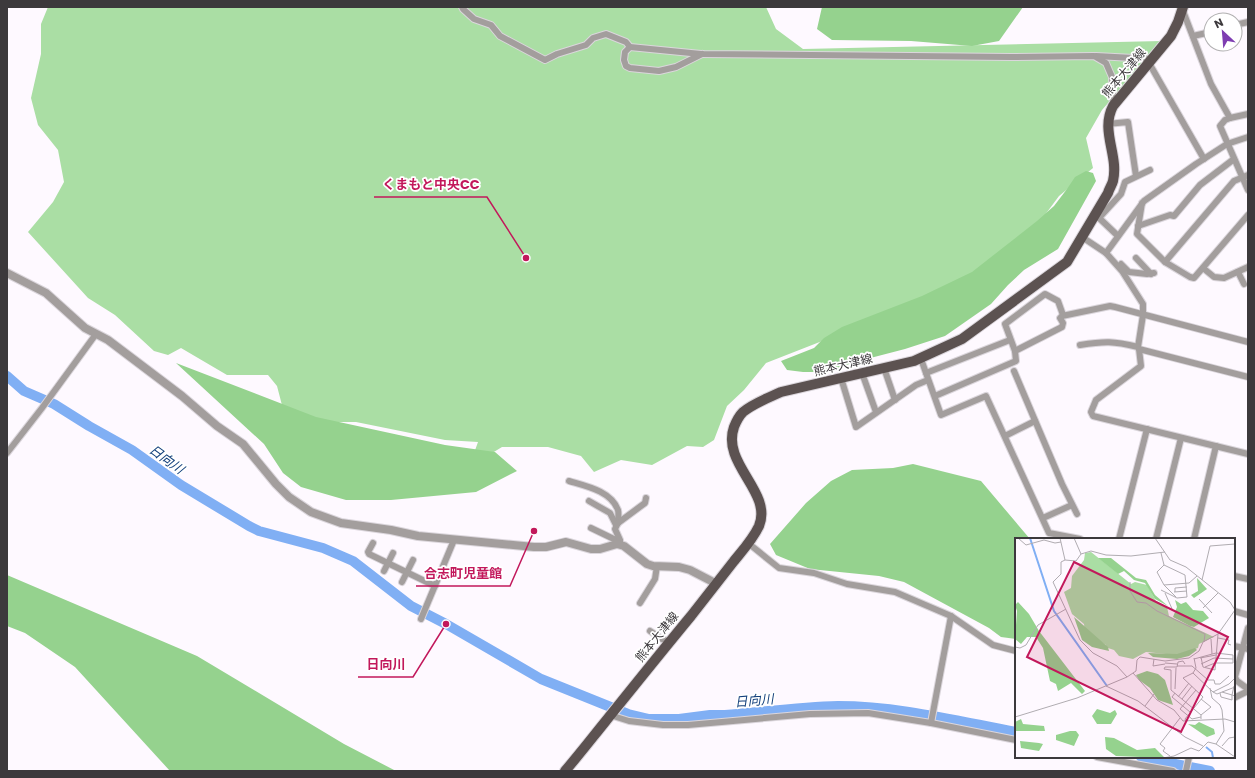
<svg xmlns="http://www.w3.org/2000/svg" width="1255" height="778" viewBox="0 0 1255 778" font-family="Poppins,'Noto Sans JP',sans-serif">
<style>
.green{fill:#aadea4}
.forest{fill:#95d28e}
.lines{fill:none;stroke-linecap:round;stroke-linejoin:round}
.river{stroke:#80aff4;stroke-width:10}
.minor-casing{stroke:#dbd6dc;stroke-width:8}
.tertiary-casing{stroke:#dbd6dc;stroke-width:10}
.primary-casing{stroke:#dbd6dc;stroke-width:12}
.minor{stroke:#a39e9d;stroke-width:6}
.tertiary{stroke:#a39e9d;stroke-width:8}
.primary{stroke:#5c5251;stroke-width:10}
.labels{text-anchor:middle;stroke-width:3.5;stroke-linejoin:round;paint-order:stroke}
.street-label{font-size:12px;fill:#3c393c;stroke:#fff}
.water-label{font-size:13px;font-style:italic;fill:#123f7b;stroke:#fff}
.inset-river{fill:none;stroke:#80aff4;stroke-width:2}
.inset-road{fill:none;stroke:#b0acb1;stroke-width:1}
.view{fill:#c2185b;fill-opacity:0.15;stroke:#c2185b;stroke-width:2}
.inset-edge{fill:none;stroke:#3c393c;stroke-width:2}
.leader{fill:none;stroke:#c2185b;stroke-width:1.5}
.callout-dot{fill:#c2185b;stroke:#fff;stroke-width:1.5}
.callout-label{font-size:13px;text-anchor:middle;font-weight:bold;fill:#c2185b;stroke:#fff;stroke-width:3.5;stroke-linejoin:round;paint-order:stroke}
</style>
<rect width="100%" height="100%" fill="#fef9ff"/>
<path class="green" d="M48 7H766L776 29 803 49 1162 41 1102 110 1086 138 1093 168 1059 196 1033 231 968 284 766 363 744 390 727 406 714 440 703 447 687 446 652 465 621 460 594 472 581 456 548 447H502L479 461 473 456 478 442 445 440 356 422H300L283 409 277 386 268 375H227L181 348 168 355 154 351 115 315 88 298 28 232 53 202 64 182 58 150 38 125 31 98 41 54V24Z"/>
<g class="forest">
<path d="M822 7H1023L999 41 972 46 911 41 832 40 817 29Z"/>
<path d="M1086 171 1093 173 1096 181 1058 249 1024 270 1008 285 991 304 945 336 905 349 855 362 826 372H803L787 370 781 361 814 348 824 338 842 327 922 296 972 272 1037 221 1054 206 1067 189 1075 177Z"/>
<path d="M176 363 316 417 445 445 495 452 517 471 476 492 391 500H346L301 487 283 473 264 444Z"/>
<path d="M913 464 981 481 1030 539H1016V639L1001 637 989 628 904 582 879 576 810 569 776 555 770 544 806 503 831 481 852 470 893 468Z"/>
<path d="M7 575 197 656 344 744 396 771H170L75 667 25 633 7 626Z"/>
</g>
<g class="lines">
<g class="river">
<path d="M7 376 24 391 54 404 89 426 132 450 181 485 249 526 259 531 323 548 353 561 411 606 446 624 541 679 628 714 649 719H679L710 715H725C762 712 800 707 838 706 898 706 957 721 1016 732"/>
<path d="M1141 757 1210 771"/>
</g>
<defs>
<g id="minor">
<path d="M462 7 463 9 474 19 491 25 500 36 545 60 557 54 586 45 593 38 606 34 626 42 630 47 701 54 1010 57 1094 56 1106 63 1112 77 1113 106"/>
<path d="M1183 11 1211 84 1230 118 1225 120 1220 126 1248 190"/>
<path d="M1235 25 1248 22"/>
<path d="M1193 36 1211 32"/>
<path d="M630 47 625 52 624 60 626 66 630 68 659 71 676 67 702 54"/>
<path d="M1096 56 1152 59"/>
<path d="M1149 63 1204 159"/>
<path d="M1230 118 1248 114"/>
<path d="M1107 124 1128 122 1136 176"/>
<path d="M1142 203 1137 234 1165 262 1190 277 1194 278 1248 215"/>
<path d="M1097 216 1118 236"/>
<path d="M1099 218 1121 194 1125 182 1150 170"/>
<path d="M1138 226 1170 215 1174 216 1200 185 1234 159"/>
<path d="M1082 237 1106 253 1122 271 1143 304V315L1138 347 1139 349 1248 377"/>
<path d="M1106 253 1144 201 1196 164 1227 144 1248 137"/>
<path d="M1136 258 1151 274"/>
<path d="M1165 262 1234 181 1248 175"/>
<path d="M1121 264 1129 272 1147 274 1154 273"/>
<path d="M1203 268 1214 277 1224 278 1248 267"/>
<path d="M1238 272 1244 284"/>
<path d="M1080 345C1105 341 1113 341 1138 347"/>
<path d="M1139 349 1141 366 1096 400 1091 412 1093 416 1248 454"/>
<path d="M1015 351 1062 327 1063 323 1060 318 1062 316 1110 306 1115 307 1248 342"/>
<path d="M921 359 941 415 986 396 1049 533 1080 539"/>
<path d="M884 368 895 400"/>
<path d="M1014 371 1062 484 1077 514"/>
<path d="M862 373 876 412"/>
<path d="M926 373 1010 340"/>
<path d="M841 378 856 427 916 385 928 380"/>
<path d="M935 396 1016 361 1015 351 1005 324 1045 294 1058 301 1063 315"/>
<path d="M1005 436 1035 421"/>
<path d="M7 453 42 408 96 334"/>
<path d="M569 481C586 486 611 491 618 510 619 514 618 519 618 523"/>
<path d="M589 501 610 513 616 525"/>
<path d="M1043 518 1072 505"/>
<path d="M591 528 620 542"/>
<path d="M1119 539 1147 429"/>
<path d="M1156 539 1181 438"/>
<path d="M1194 539 1216 446"/>
<path d="M620 540 615 529 618 523 645 503 646 498"/>
<path d="M373 543 368 552 369 554 435 586"/>
<path d="M748 543 779 568 814 573 847 584 895 592 951 616 993 645 1016 651"/>
<path d="M384 571 393 553"/>
<path d="M1234 576 1248 579"/>
<path d="M402 582 413 560"/>
<path d="M640 603 655 579 657 566"/>
<path d="M1234 611 1248 615"/>
<path d="M421 619 454 540"/>
<path d="M1248 628 1235 677 1237 681 1248 689"/>
<path d="M650 631 662 639 670 642"/>
<path d="M1234 646 1248 649"/>
<path d="M1234 698 1248 691"/>
<path d="M610 715 629 721 663 725H688L810 714 868 713 931 723 1016 740"/>
<path d="M931 723 951 616"/>
<path d="M1097 757 1173 771"/>
<path d="M1186 771 1189 757"/>
</g>
<path id="tertiary" d="M7 273 46 293 85 328 108 340 182 396 217 426 243 444 276 484 289 497 311 512 341 523 391 530 418 536 534 547H546L566 542 591 549H600L617 544 624 546 647 564 653 566 679 567 690 570 717 584"/>
<path id="primary" d="M565 771C579 755 592 738 605 722 634 686 662 651 691 616 706 597 720 579 734 561 743 550 753 539 759 526 773 492 721 464 734 427 736 422 739 416 743 412 754 403 768 398 781 392L914 361 962 339 1067 262 1108 193C1109 189 1112 185 1113 181 1119 155 1100 131 1113 106L1171 36 1178 22 1183 7"/>
</defs>
<use href="#minor" class="minor-casing"/>
<use href="#tertiary" class="tertiary-casing"/>
<use href="#primary" class="primary-casing"/>
<use href="#minor" class="minor"/>
<use href="#tertiary" class="tertiary"/>
<use href="#primary" class="primary"/>
</g>
<g class="labels">
<g class="street-label">
<text transform="translate(1124 73) rotate(-50)" y="4">熊本大津線</text>
<text transform="translate(843 365) rotate(-13)" y="4">熊本大津線</text>
<text transform="translate(657 637) rotate(-51)" y="4">熊本大津線</text>
</g>
<g class="water-label">
<text transform="translate(167 459) rotate(36)" y="5">日向川</text>
<text transform="translate(754 700) rotate(-5)" y="5">日向川</text>
</g>
</g>
<g transform="translate(1015 538)">
<rect width="220" height="220" fill="#fef9ff"/>
<path d="M76 14 116 46 120 44 132 47 141 63 152 69 154 78 199 99 184 106 183 110 161 117 131 114 118 121 104 118 99 112 90 109 91 107 70 94 69 86 57 76 49 54 56 50 57 38 69 22 70 15Z" fill="#aadea4"/>
<path d="M83 20H96L121 40 131 42 140 57 153 68 140 61 130 45 119 42 109 33 103 36ZM182 40 192 51 179 60 176 57 183 53ZM160 62 166 66 171 64 178 72 188 73 194 80 179 89 175 88 158 79 162 69ZM3 64 14 76 24 93 70 153 67 156 56 145 43 153 41 146 35 143 28 110 21 99H12L6 106 0 101 2 73 0 67ZM59 79 93 109 94 113 77 109 67 102ZM180 110 182 112 174 118 162 121 138 119 133 115 162 116ZM132 133 143 136 150 142 158 167 143 162 135 150 124 142 121 137ZM82 171 95 175 100 172 102 176 96 186H82L77 178ZM6 181 8 186 29 188 30 193H0V184ZM184 184 199 191 200 196 192 199 173 186 180 187ZM55 193H61L64 197 59 208 41 202V197ZM90 199 99 200 122 212 140 210 150 220 101 218 91 211ZM5 203 24 205 28 206 24 213 6 210Z" fill="#95d28e"/>
<path class="inset-river" d="M15 0 39 73 92 148M191 209 197 214 198 220"/>
<path class="inset-road" d="M3 0 11 7 29 2 40 5 46 4M45 0 50 22M59 0 66 16M140 0 155 22 171 29 215 64 220 72M146 15 149 27 170 37 172 59 162 60 146 52M50 22 46 24V36L38 44 65 102 78 115 102 128 112 139M50 22 61 23 66 16 76 13 91 17 116 18 150 14M149 27 142 34 149 47 161 59M187 42 195 8 220 6M115 44V53L122 64 131 65 142 73 190 96 189 104M149 47 174 45 182 38M159 54 172 53M160 54V50L172 49M150 55 158 73M184 61 197 75M188 70 203 55M203 100 214 102 213 106 216 107M196 101 197 116M0 109 5 110 11 107 23 87 51 71M186 119 188 129 200 132 203 96M179 120 181 130 178 135 198 154 214 146 220 140M185 120 201 117M139 121 138 128 150 126M179 121 201 115 218 117V125H200L190 129M150 125 162 126M186 126 199 120 218 121M162 128H177L193 142H199L200 146H205L214 138M150 129 149 131 156 132V152L186 177V181M150 129H162L163 124 168 123 170 126M118 135 142 162 159 172 168 183 210 181 220 184M91 148 123 163 170 199 188 208M160 151 161 130M181 152 165 171 177 181 186 179M198 154 202 156 220 149M207 154 217 157 219 148M160 155 157 159 175 174M205 155 206 159 217 162V157L220 158M163 159 174 145M167 161 177 148M130 168 139 156M186 177 196 169 186 161M0 179 62 160 112 139 121 133 122 122 125 119 150 123 174 120 184 113 188 104 203 96 220 72M171 183 170 181 188 159 168 140 178 135M201 206 220 219M207 208 214 200 220 199M155 218 148 213 150 210 145 206 165 180M148 220 159 218 176 210 184 213 193 204 201 206 209 193 207 172 205 167 197 160 195 150"/>
<path class="view" d="M59 24 213 99 166 194 12 119Z"/>
<rect width="220" height="220" class="inset-edge"/>
</g>
<path class="leader" d="M526 258L487 197H374M534 531L510 586H416M446 624L413 677H358"/>
<g class="callout-dot">
<circle cx="526" cy="258" r="4"/>
<circle cx="534" cy="531" r="4"/>
<circle cx="446" cy="624" r="4"/>
</g>
<g class="callout-label">
<text x="431" y="189">くまもと中央CC</text>
<text x="463" y="578">合志町児童館</text>
<text x="386" y="669">日向川</text>
</g>
<rect width="1255" height="778" fill="none" stroke="#3c393c" stroke-width="16"/>
<g transform="translate(1223 32) rotate(334)"><circle r="19" fill="#ffffff" stroke="#b1b0b1"/>
<path d="M0-3L7 15L0 10L-7 15Z" fill="#7e3db1"/>
<text y="-6" font-size="11" font-weight="bold" text-anchor="middle" fill="#3c393c">N</text>
</g>
</svg>
